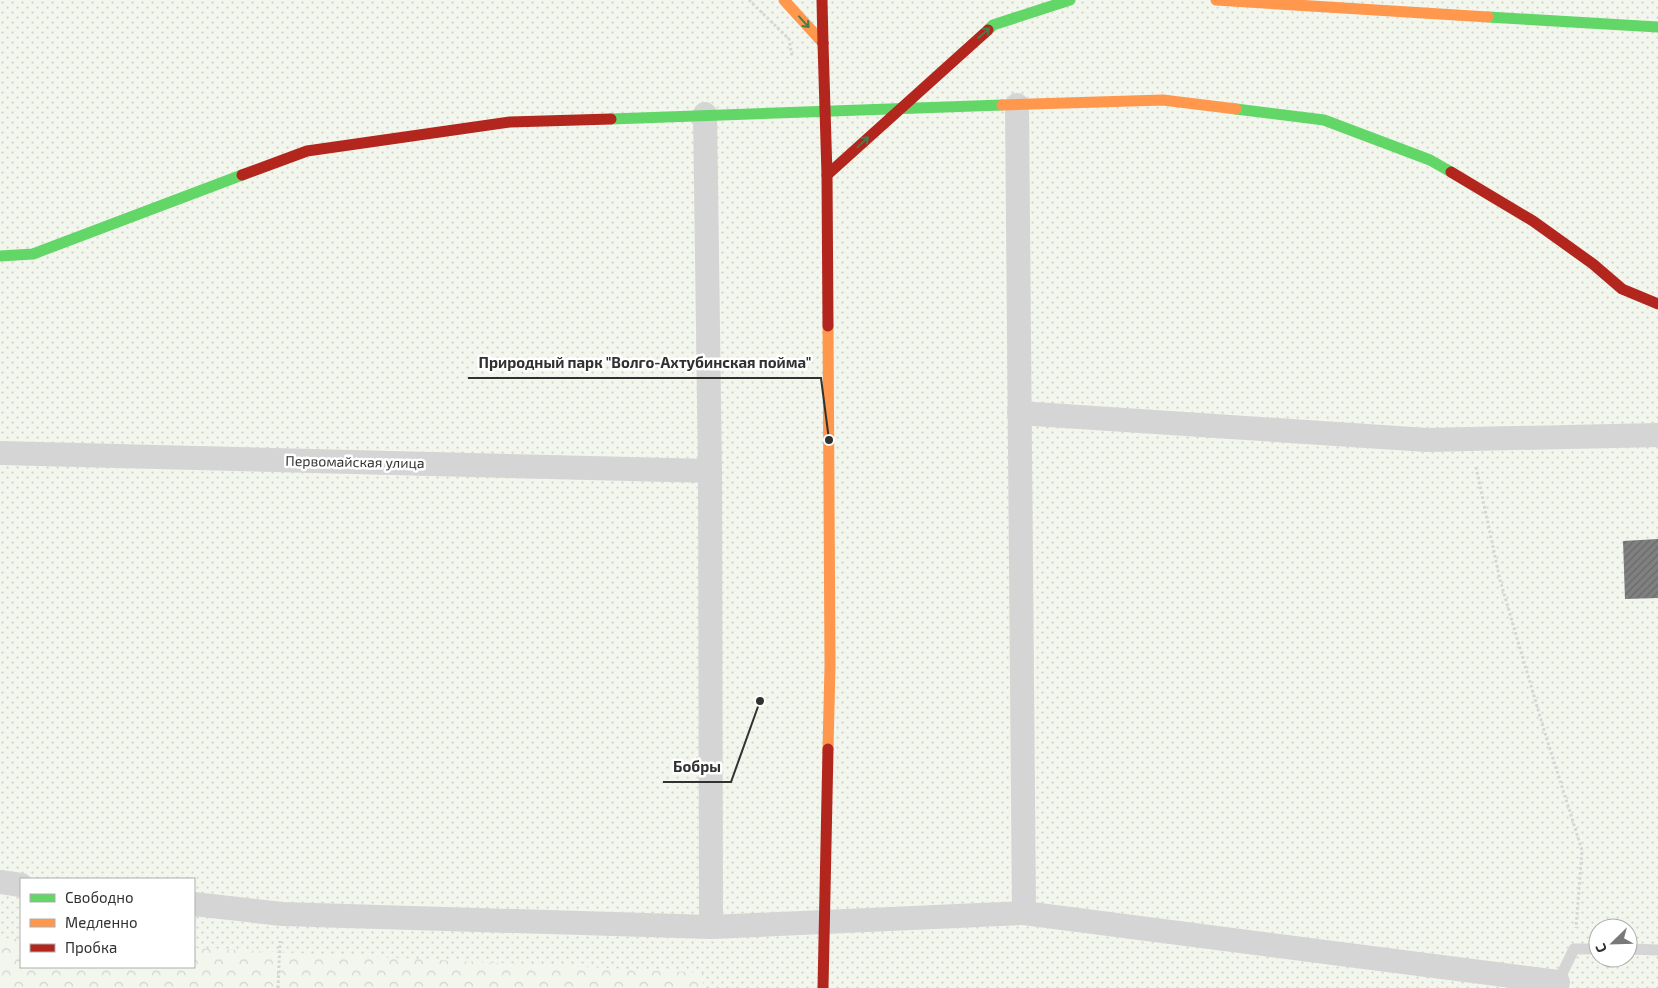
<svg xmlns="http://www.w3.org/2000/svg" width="1658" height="988" viewBox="0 0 1658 988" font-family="'Exo 2',sans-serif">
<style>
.grass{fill:url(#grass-dots);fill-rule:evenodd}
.forest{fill:url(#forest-crowns)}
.building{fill:url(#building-hatch)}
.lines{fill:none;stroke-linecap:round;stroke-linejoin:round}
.path{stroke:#d5d5d5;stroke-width:3;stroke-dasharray:2.5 2.5;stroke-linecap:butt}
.lane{stroke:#d5d5d5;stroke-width:11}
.street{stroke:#d5d5d5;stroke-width:24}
.fast{stroke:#63d668;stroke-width:11}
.slow{stroke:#ff974d;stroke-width:11}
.jam{stroke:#b3261e;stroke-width:11}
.path-bridge{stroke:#d5d5d5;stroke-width:3;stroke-dasharray:2.5 2.5;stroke-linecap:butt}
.fast-bridge{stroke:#63d668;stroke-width:11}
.slow-bridge{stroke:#ff974d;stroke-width:11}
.jam-bridge{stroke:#b3261e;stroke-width:11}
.oneway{stroke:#487b4a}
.labels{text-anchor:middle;stroke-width:5;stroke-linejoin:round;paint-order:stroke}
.street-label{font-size:14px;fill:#313131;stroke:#fff}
.leader{fill:none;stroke:#313131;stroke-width:2}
.callout-dot{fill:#313131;stroke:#fff;stroke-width:2}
.callout-label{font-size:15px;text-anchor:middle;font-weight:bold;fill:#313131;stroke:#fff;stroke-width:5;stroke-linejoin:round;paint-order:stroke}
</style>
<defs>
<pattern id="grass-dots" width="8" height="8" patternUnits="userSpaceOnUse" patternTransform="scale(1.25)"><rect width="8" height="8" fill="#f2f6ed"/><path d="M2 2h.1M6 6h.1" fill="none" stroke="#d0d3cc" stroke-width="1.8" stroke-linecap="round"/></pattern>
<pattern id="forest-crowns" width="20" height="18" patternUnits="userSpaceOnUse" patternTransform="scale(1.25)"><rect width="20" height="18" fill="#f2f6ed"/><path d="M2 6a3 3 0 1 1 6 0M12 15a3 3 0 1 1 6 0" fill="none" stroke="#d0d3cc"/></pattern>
<pattern id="building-hatch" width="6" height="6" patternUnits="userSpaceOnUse" patternTransform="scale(1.25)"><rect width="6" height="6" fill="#808080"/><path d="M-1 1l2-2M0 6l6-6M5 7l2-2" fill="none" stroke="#696969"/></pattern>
</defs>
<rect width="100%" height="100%" fill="#fff"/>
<path class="grass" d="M0 0H1658V988H0ZM21 879H194V967H21ZM1598 928H1628V958H1598Z"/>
<path class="forest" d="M0 938 21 939V967H194V948L706 973 701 988H0Z"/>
<path class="building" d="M1658 539V598L1625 599 1623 541Z"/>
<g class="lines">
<g class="path">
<path d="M1476 467 1500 580 1544 730 1582 850 1576 928"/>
<path d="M278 988 280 941"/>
</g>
<g class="lane">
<path d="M1628 949 1658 950"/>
<path d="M1557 984 1574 949H1598"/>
</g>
<g class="street">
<path d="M705 114 710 471 711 927 1024 913 1017 105"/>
<path d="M1019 413 1427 440 1658 435"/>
<path d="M0 453 710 471"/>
<path d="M0 882 21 885"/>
<path d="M194 904 282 914 711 927"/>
<path d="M1024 913 1558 982"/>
</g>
<g class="fast">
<path d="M1488 17 1658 27"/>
<path d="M1236 109 1324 120 1430 160 1451 172"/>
<path d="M611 119 1002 105"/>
<path d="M0 256 33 254 242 175"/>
</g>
<g class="slow">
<path d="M784 0 823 43"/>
<path d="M1216 0 1488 17"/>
<path d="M1002 105 1163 100 1236 109"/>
</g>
<g class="jam">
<path d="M822 0 823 43"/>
<path d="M1451 172 1533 221 1593 264 1622 289 1658 304"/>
<path d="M242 175 307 151 510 122 611 119"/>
</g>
<path class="path-bridge" d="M749 0 789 39 792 56"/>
<path class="fast-bridge" d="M988 30 993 25 1070 0"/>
<path class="slow-bridge" d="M828 326 830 666 828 749"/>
<g class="jam-bridge">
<path d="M823 43 827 175 828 326"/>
<path d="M827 175 988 30"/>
<path d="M823 988 828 749"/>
</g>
</g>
<defs><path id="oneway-shaft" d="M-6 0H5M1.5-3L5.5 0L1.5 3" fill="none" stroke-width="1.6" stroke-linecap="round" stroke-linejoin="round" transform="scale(1.25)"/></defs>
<g class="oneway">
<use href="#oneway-shaft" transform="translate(804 22) rotate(48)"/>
<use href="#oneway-shaft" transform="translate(984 33) rotate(-41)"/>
<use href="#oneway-shaft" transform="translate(863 142) rotate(-43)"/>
</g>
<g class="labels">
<g class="street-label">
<text transform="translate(355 462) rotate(1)" y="5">Первомайская улица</text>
</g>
</g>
<path class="leader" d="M829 440L821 378H468M760 701L731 782H663"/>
<g class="callout-dot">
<circle cx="829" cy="440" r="5"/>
<circle cx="760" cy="701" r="5"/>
</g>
<g class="callout-label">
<text x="645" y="368">Природный парк "Волго-Ахтубинская пойма"</text>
<text x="697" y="772">Бобры</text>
</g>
<rect x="20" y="878" width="175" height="90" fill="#ffffff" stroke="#adadad"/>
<rect x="30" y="894" width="25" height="8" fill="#63d668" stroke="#adadad"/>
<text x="65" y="903" font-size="15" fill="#313131">Свободно</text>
<rect x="30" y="919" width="25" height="8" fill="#ff974d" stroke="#adadad"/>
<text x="65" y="928" font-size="15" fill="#313131">Медленно</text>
<rect x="30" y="944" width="25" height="8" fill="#b3261e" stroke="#adadad"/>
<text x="65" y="953" font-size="15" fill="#313131">Пробка</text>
<g transform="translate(1613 943) rotate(247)"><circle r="24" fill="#ffffff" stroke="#adadad"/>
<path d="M0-4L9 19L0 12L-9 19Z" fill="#797979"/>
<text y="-8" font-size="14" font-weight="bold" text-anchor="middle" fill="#313131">С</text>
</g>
</svg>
